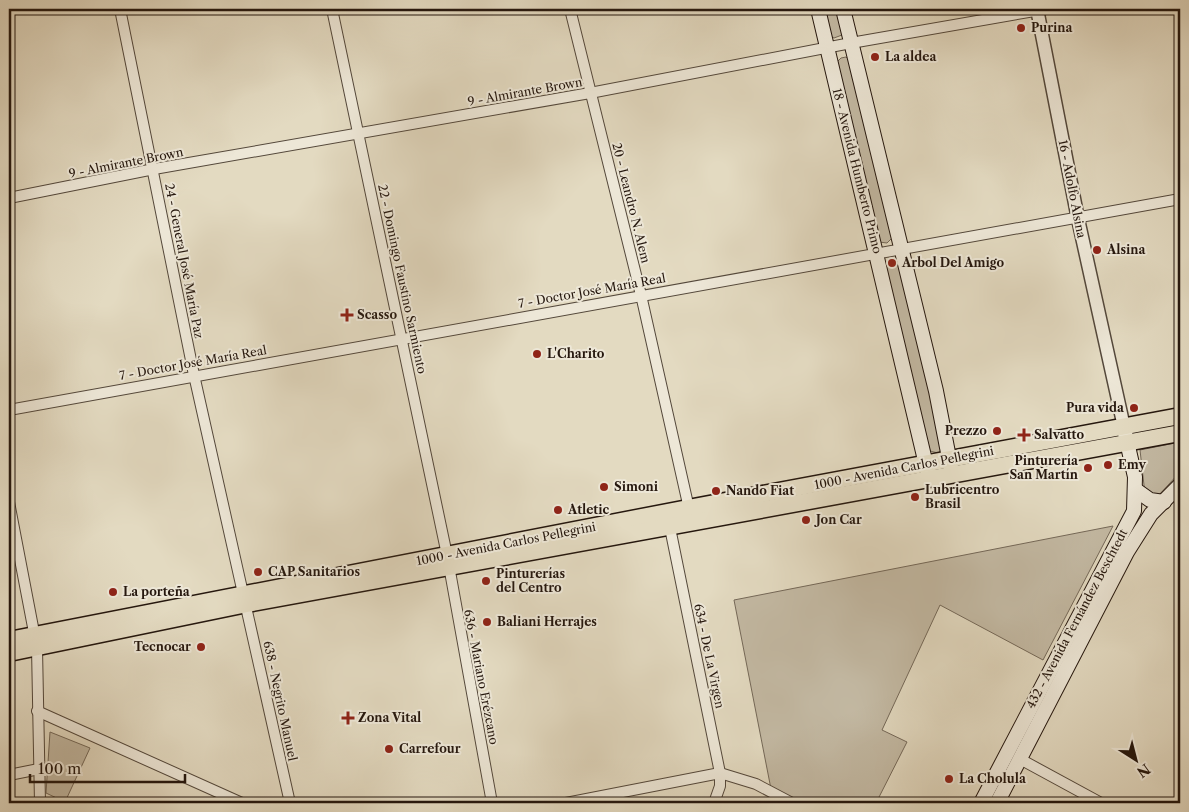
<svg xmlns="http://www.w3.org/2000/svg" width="1189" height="812" viewBox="0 0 1189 812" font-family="'Libre Caslon Text',serif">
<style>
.green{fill:#c3b9a3;stroke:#746858}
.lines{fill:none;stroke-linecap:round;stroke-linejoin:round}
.minor-casing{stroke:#54483b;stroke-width:12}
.tertiary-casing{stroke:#54483b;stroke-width:15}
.secondary-casing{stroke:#25170e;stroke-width:16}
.primary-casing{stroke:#25170e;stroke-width:19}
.minor{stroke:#ede7d7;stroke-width:10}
.tertiary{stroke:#ede7d7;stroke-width:12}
.secondary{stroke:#ede7d7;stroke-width:14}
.primary{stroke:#e3dac1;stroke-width:16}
.poi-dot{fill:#8f2418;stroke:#ede7d7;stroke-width:2}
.labels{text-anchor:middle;stroke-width:4;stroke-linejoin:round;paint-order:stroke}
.poi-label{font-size:12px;font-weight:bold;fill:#25170e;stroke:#ede7d7;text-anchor:start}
.street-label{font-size:12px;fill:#25170e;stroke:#ede7d7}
</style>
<rect width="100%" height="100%" fill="#e3dac1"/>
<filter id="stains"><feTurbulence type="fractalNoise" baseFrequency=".004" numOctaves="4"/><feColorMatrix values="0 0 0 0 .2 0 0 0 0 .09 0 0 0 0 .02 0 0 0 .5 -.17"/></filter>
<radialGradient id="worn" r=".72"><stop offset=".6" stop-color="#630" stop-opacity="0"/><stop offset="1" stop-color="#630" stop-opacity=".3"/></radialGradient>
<g class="green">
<path d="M822 9H839L844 31 842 35 834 38 830 36Z"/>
<path d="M846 57 849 60 893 237 887 243 879 242 835 64 841 58Z"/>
<path d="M890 260 899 262 943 442 941 450 938 453 930 451 884 266Z"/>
<path d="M1180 442V472L1158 496 1145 494 1140 450Z"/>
<path d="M1113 526 1043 660 940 605 882 730 907 742 876 803H798L771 789 734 600Z"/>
<path d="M50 732 90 748 65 802 46 793Z"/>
</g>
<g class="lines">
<defs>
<g id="minor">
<path d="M120 9 194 375 290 803"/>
<path d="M332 9 447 555 492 803"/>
<path d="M570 9 641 295 690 513"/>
<path d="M9 198 154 169 590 93 851 43 1046 9"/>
<path d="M9 410 1180 199"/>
<path d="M9 502 37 648 40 803"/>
<path d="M669 523 720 773V786L714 803"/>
<path d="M37 711 242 803"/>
<path d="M1020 759 1101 803"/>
<path d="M9 775 39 769"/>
<path d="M566 803 720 773 756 784 792 803"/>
</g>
<path id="tertiary" d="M1037 9 1078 219 1124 427"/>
<g id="secondary">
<path d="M818 9 928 473"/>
<path d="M843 9 936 391 951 468"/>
<path d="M1136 490 1150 500 1164 502"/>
<path d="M981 803 1134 511 1135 477 1125 433"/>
<path d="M997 803 1127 552 1151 514 1180 485"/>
</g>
<g id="primary">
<path d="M9 640 688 508 1180 416"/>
<path d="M9 653 247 604 1180 433"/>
</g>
</defs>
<use href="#minor" class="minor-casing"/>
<use href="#tertiary" class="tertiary-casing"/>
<use href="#secondary" class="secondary-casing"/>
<use href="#primary" class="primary-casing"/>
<use href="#minor" class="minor"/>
<use href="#tertiary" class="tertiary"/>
<use href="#secondary" class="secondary"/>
<use href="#primary" class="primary"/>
</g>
<g class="poi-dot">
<circle cx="1021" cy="28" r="5"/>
<circle cx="875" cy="57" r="5"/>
<circle cx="1097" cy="250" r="5"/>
<circle cx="892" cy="263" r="5"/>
<path d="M344.5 307.5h5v5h5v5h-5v5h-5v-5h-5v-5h5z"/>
<circle cx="537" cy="354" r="5"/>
<circle cx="1134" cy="408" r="5"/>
<circle cx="997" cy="431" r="5"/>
<path d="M1021.5 427.5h5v5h5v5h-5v5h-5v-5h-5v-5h5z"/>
<circle cx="1108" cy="465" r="5"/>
<circle cx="1088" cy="468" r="5"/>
<circle cx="604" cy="487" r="5"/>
<circle cx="716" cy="491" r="5"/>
<circle cx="915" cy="497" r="5"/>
<circle cx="558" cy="510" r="5"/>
<circle cx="806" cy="520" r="5"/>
<circle cx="258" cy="572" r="5"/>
<circle cx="486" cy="581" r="5"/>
<circle cx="113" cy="592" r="5"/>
<circle cx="487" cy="622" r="5"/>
<circle cx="201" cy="647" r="5"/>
<path d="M345.5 710.5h5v5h5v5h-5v5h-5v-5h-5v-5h5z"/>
<circle cx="389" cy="749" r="5"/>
<circle cx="949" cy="779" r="5"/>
</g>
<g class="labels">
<g class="poi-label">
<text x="1031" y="32">Purina</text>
<text x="885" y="61">La aldea</text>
<text x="1107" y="254">Alsina</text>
<text x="902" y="267">Arbol Del Amigo</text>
<text x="357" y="319">Scasso</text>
<text x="547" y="358">L'Charito</text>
<text x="1124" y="412" text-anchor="end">Pura vida</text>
<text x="987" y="435" text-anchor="end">Prezzo</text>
<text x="1034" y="439">Salvatto</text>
<text x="1078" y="465" text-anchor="end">Pinturería<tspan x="1078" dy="14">San Martín</tspan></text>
<text x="1118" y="469">Emy</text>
<text x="614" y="491">Simoni</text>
<text x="925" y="494">Lubricentro<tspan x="925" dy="14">Brasil</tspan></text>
<text x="726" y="495">Nando Fiat</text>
<text x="568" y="514">Atletic</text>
<text x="816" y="524">Jon Car</text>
<text x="268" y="576">CAP Sanitarios</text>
<text x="496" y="578">Pinturerías<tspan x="496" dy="14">del Centro</tspan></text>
<text x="123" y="596">La porteña</text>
<text x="497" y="626">Baliani Herrajes</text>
<text x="191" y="651" text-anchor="end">Tecnocar</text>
<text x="358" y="722">Zona Vital</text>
<text x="399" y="753">Carrefour</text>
<text x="959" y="783">La Cholula</text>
</g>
<g class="street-label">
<text transform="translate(525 92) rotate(-10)" y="4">9 - Almirante Brown</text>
<text transform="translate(126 163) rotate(-11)" y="4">9 - Almirante Brown</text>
<text transform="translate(857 171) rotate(76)" y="4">18 - Avenida Humberto Primo</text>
<text transform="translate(1072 189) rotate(79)" y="4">16 - Adolfo Alsina</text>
<text transform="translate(631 203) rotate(76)" y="4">20 - Leandro N. Alem</text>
<text transform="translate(184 261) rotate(79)" y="4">24 - General José María Paz</text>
<text transform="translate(402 279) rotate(78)" y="4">22 - Domingo Faustino Sarmiento</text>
<text transform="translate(592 291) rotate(-10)" y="4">7 - Doctor José María Real</text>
<text transform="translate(193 363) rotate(-10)" y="4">7 - Doctor José María Real</text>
<text transform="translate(904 468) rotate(-11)" y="4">1000 - Avenida Carlos Pellegrini</text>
<text transform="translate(506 544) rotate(-11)" y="4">1000 - Avenida Carlos Pellegrini</text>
<text transform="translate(1077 619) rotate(-62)" y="4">432 - Avenida Fernández Beschtedt</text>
<text transform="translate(709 656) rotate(78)" y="4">634 - De La Virgen</text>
<text transform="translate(481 677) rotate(79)" y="4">636 - Mariano Erézcano</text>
<text transform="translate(280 701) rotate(78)" y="4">638 - Negrito Manuel</text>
</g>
</g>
<rect width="1189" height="812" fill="none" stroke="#e3dac1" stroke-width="30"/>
<rect x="10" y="10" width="1169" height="792" fill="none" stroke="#25170e" stroke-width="2.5"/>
<rect x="15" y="15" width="1159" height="782" fill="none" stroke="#25170e"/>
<g transform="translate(1136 760) rotate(144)" stroke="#ede7d7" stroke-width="4" paint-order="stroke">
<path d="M0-4L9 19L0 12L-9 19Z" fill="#25170e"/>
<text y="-8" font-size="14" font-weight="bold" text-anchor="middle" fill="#25170e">N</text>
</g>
<path d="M30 774v8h155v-8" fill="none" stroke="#25170e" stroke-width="2.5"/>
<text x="38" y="774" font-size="15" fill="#25170e" stroke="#ede7d7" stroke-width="4" paint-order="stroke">100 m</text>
<rect width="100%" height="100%" filter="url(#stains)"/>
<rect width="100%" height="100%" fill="url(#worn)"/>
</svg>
